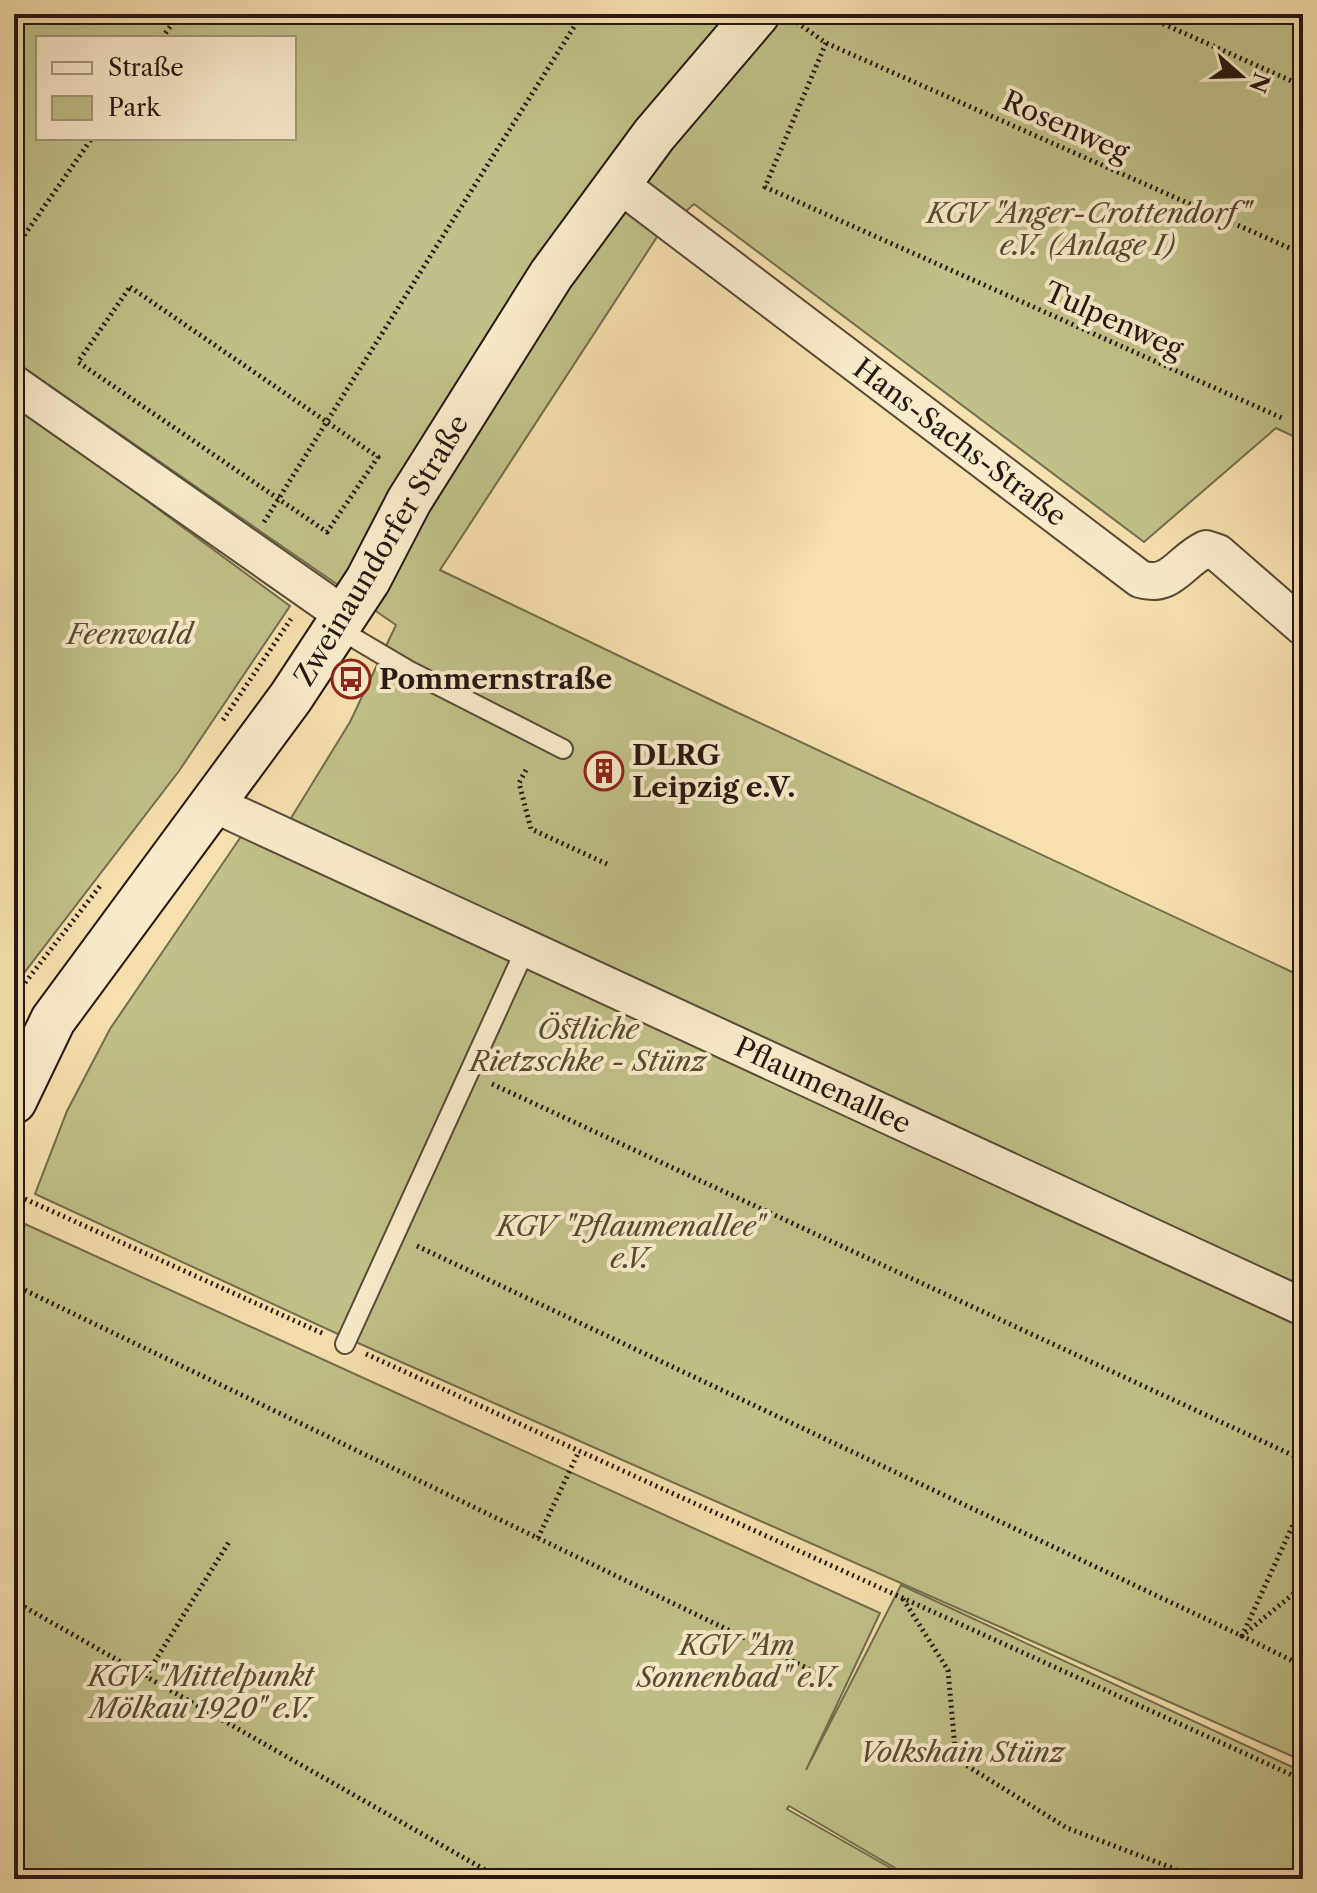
<svg xmlns="http://www.w3.org/2000/svg" width="1317" height="1893" viewBox="0 0 1317 1893" font-family="'Libre Caslon Text',serif">
<style>
.green{fill:#c0c188;stroke:#726c4d;stroke-width:2;fill-rule:evenodd}
.lines{fill:none;stroke-linecap:round;stroke-linejoin:round}
.lane-casing{stroke:#594a39;stroke-width:22}
.street-casing{stroke:#594a39;stroke-width:40}
.secondary-casing{stroke:#251812;stroke-width:48}
.path{stroke:#251812;stroke-width:5;stroke-dasharray:2 4;stroke-linecap:butt}
.lane{stroke:#f9ebca;stroke-width:18}
.street{stroke:#f9ebca;stroke-width:36}
.secondary{stroke:#f9ebca;stroke-width:44}
.labels{text-anchor:middle;stroke-width:8;stroke-linejoin:round;paint-order:stroke}
.street-label{font-size:28px;fill:#251812;stroke:#f9ebca}
.park-label{font-size:28px;font-style:italic;fill:#544b35;stroke:#f9ebca}
.poi-label{font-size:28px;font-weight:bold;fill:#251812;stroke:#f9ebca;text-anchor:start}
</style>
<rect width="100%" height="100%" fill="#f6e0ad"/>
<filter id="stains"><feTurbulence type="fractalNoise" baseFrequency=".0025" numOctaves="4"/><feColorMatrix values="0 0 0 0 .2 0 0 0 0 .09 0 0 0 0 .02 0 0 0 .5 -.17"/></filter>
<radialGradient id="worn" r=".72"><stop offset=".6" stop-color="#630" stop-opacity="0"/><stop offset="1" stop-color="#630" stop-opacity=".3"/></radialGradient>
<g class="green">
<path d="M14 14H1303V441L1276 428 1144 542 694 204 657 237 440 570 730 709 1303 977V1761L340 1335 35 1194 67 1111 110 1029 242 835 288 823 350 722 396 625 14 361ZM38 38H294V138H38Z"/>
<path d="M14 403 290 606 179 771 14 986Z"/>
<path d="M25 1224 880 1613 806 1770 901 1585 1303 1772V1879H914L789 1806 787 1809 910 1879H14V1274Z"/>
</g>
<g class="lines">
<defs>
<g id="lane">
<path d="M337 628 408 670 563 749"/>
<path d="M345 1344 526 948"/>
</g>
<g id="street">
<path d="M618 183 1140 579C1171 589 1180 561 1206 549L1218 553 1303 627"/>
<path d="M14 384 345 616"/>
<path d="M212 803 1303 1307"/>
</g>
<path id="secondary" d="M14 1101 53 1020 291 697 368 580 409 501 551 275 654 135 757 14"/>
</defs>
<use href="#lane" class="lane-casing"/>
<use href="#street" class="street-casing"/>
<use href="#secondary" class="secondary-casing"/>
<g class="path">
<path d="M1141 14 1303 86"/>
<path d="M792 19 826 43 1303 254"/>
<path d="M162 38 179 14"/>
<path d="M826 43 765 187 1282 418"/>
<path d="M14 250 92 138"/>
<path d="M130 287 378 457 327 532 78 362Z"/>
<path d="M264 522 582 14"/>
<path d="M223 720 291 619"/>
<path d="M526 770 519 783 531 829 607 864"/>
<path d="M14 997 100 886"/>
<path d="M492 1084 1303 1460"/>
<path d="M14 1194 324 1334"/>
<path d="M417 1246 1242 1636 1303 1503"/>
<path d="M14 1285 809 1669"/>
<path d="M366 1354 1303 1780"/>
<path d="M538 1538 579 1451"/>
<path d="M1303 1586 1242 1636 1303 1666"/>
<path d="M903 1599 948 1670 956 1759 1067 1828 1175 1869 1189 1879"/>
<path d="M14 1601 501 1879"/>
<path d="M145 1677 229 1542"/>
</g>
<use href="#lane" class="lane"/>
<use href="#street" class="street"/>
<use href="#secondary" class="secondary"/>
</g>
<defs>
<symbol id="bus-ring" viewBox="-11 -11 22 22"><circle r="9.5" fill="#f9ebca" stroke="#8f2418" stroke-width="1.5"/><path d="M-5-6H5V4H4V6H2V4H-2V6H-4V4H-5ZM-3.5-4V0h7V-4ZM-3.5 1.2v1.5H-2V1.2ZM2 1.2v1.5H3.5V1.2Z" fill="#8f2418"/></symbol>
<symbol id="building-ring" viewBox="-11 -11 22 22"><circle r="9.5" fill="#f9ebca" stroke="#8f2418" stroke-width="1.5"/><path d="M-4-6H4V6H1V3H-1V6H-4ZM-2.5-4.3h1.7v1.8h-1.7ZM.8-4.3h1.7v1.8H.8ZM-2.5-1h1.7V.8h-1.7ZM.8-1h1.7V.8H.8Z" fill="#8f2418"/></symbol>
</defs>
<g fill-rule="evenodd">
<use href="#bus-ring" x="329" y="657" width="44" height="44"/>
<use href="#building-ring" x="582" y="749" width="44" height="44"/>
</g>
<g class="labels">
<g class="street-label">
<text transform="translate(1066 126) rotate(24)" y="10">Rosenweg</text>
<text transform="translate(1114 320) rotate(24)" y="10">Tulpenweg</text>
<text transform="translate(960 442) rotate(37)" y="10">Hans-Sachs-Straße</text>
<text transform="translate(381 550) rotate(-59)" y="10">Zweinaundorfer Straße</text>
<text transform="translate(823 1085) rotate(25)" y="10">Pflaumenallee</text>
</g>
<g class="park-label">
<text x="1088" y="223">KGV "Anger-Crottendorf"<tspan x="1088" dy="32">e.V. (Anlage I)</tspan></text>
<text x="130" y="644">Feenwald</text>
<text x="588" y="1039">Östliche<tspan x="588" dy="32">Rietzschke - Stünz</tspan></text>
<text x="630" y="1236">KGV "Pflaumenallee"<tspan x="630" dy="32">e.V.</tspan></text>
<text x="737" y="1655">KGV "Am<tspan x="737" dy="32">Sonnenbad" e.V.</tspan></text>
<text x="201" y="1686">KGV "Mittelpunkt<tspan x="201" dy="32">Mölkau 1920" e.V.</tspan></text>
<text x="962" y="1762">Volkshain Stünz</text>
</g>
<g class="poi-label">
<text x="379" y="689">Pommernstraße</text>
<text x="632" y="765">DLRG<tspan x="632" dy="32">Leipzig e.V.</tspan></text>
</g>
</g>
<rect width="1317" height="1893" fill="none" stroke="#f6e0ad" stroke-width="48"/>
<rect x="16" y="16" width="1285" height="1861" fill="none" stroke="#251812" stroke-width="4"/>
<rect x="24" y="24" width="1269" height="1845" fill="none" stroke="#251812" stroke-width="2"/>
<rect x="36" y="36" width="260" height="104" fill="#f9ebca" stroke="#a49780" stroke-width="2"/>
<rect x="52" y="62" width="40" height="12" fill="#f9ebca" stroke="#a49780" stroke-width="2"/>
<text x="108" y="76" font-size="24" fill="#251812">Straße</text>
<rect x="52" y="96" width="40" height="24" fill="#c0c188" stroke="#a49780" stroke-width="2"/>
<text x="108" y="116" font-size="24" fill="#251812">Park</text>
<g transform="translate(1241 76) rotate(110)" stroke="#f9ebca" stroke-width="6" paint-order="stroke">
<path d="M0-6L14 30L0 20L-14 30Z" fill="#251812"/>
<text y="-12" font-size="22" font-weight="bold" text-anchor="middle" fill="#251812">N</text>
</g>
<rect width="100%" height="100%" filter="url(#stains)"/>
<rect width="100%" height="100%" fill="url(#worn)"/>
</svg>
